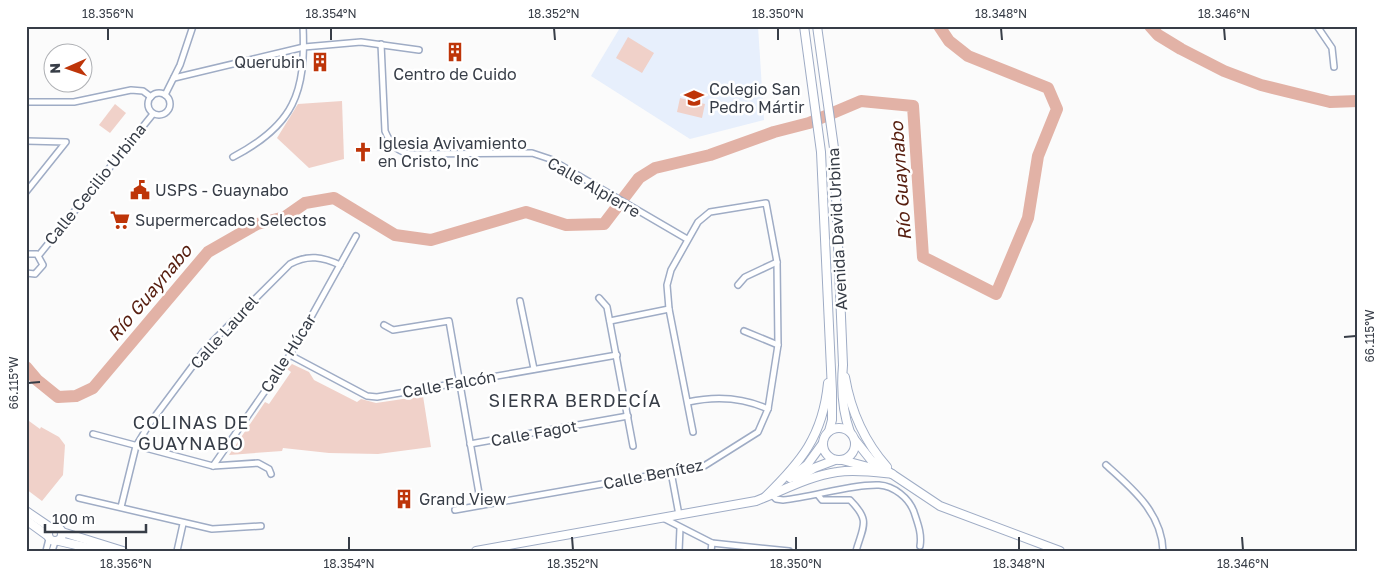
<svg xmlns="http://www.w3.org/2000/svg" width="1384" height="577" viewBox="0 0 1384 577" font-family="'Golos Text',sans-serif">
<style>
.built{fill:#e7effc}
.park{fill:#f0d1c9}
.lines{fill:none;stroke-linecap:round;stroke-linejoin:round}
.river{stroke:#e2b2a6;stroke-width:12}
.street-casing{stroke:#9facc5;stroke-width:8}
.secondary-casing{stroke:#9facc5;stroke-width:10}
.street{stroke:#fff;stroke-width:5}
.secondary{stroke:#fff;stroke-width:8}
.ticks{fill:none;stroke:#373d47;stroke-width:2}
.labels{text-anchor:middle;stroke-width:5;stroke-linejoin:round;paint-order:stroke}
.poi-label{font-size:16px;fill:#373d47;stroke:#fff;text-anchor:start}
.street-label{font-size:16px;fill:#373d47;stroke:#fff}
.water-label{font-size:18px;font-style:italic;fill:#561d0e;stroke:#fff}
.neighbourhood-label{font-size:18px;letter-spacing:1px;fill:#373d47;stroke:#fff}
.neatline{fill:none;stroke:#373d47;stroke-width:2}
.ticks-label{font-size:12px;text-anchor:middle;fill:#373d47}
</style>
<rect width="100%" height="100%" fill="#fbfbfb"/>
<path class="built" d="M621 26H758L764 120 690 139 591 76Z"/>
<g class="park">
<path d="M628 37 654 53 642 73 616 58Z"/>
<path d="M680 98 705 104 702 118 677 112Z"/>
<path d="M342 101 344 159 309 168 277 138 298 104Z"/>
<path d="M115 104 126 113 110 133 99 125Z"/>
<path d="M292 364 309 372 314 380 357 402 361 399 376 403 423 396 431 447 378 454 329 453 283 448 282 451 229 455 265 402 269 404 291 372 287 369Z"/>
<path d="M29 421 40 429 41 427 59 437 65 445 63 475 42 501 26 489V423Z"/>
</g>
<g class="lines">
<g class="river">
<path d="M1150 26 1158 35 1181 49 1224 71 1261 85 1330 102 1358 101"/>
<path d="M26 367 37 380 58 397 76 396 93 388 208 252 257 224 285 217 305 203 334 198 395 235 431 240 526 212 566 225 604 224 639 178 655 168 710 155 774 132 809 123 861 101 913 106 923 257 996 294 1028 218 1038 156 1057 109 1048 88 968 56 949 41 939 26"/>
</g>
<defs>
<g id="street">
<path d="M1317 26 1332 48 1334 67"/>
<path d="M381 44 385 131C390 143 396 151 410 154L532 153 550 159 687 239"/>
<path d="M174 78 304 47 361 42 419 50"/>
<circle cx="159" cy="104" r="11"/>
<path d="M165 95 180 65 193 26"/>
<path d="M26 102H74L131 90 143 91 151 97"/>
<path d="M26 141 66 142 26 192"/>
<path d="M233 157C294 125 306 93 303 26"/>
<path d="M26 254H37L43 265 35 274 26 273"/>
<path d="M39 255 153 114"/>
<path d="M738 285 745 277 777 262"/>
<path d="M599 298 607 307 633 446"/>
<path d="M520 301 534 369"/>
<path d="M610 321 669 309"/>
<path d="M384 325 393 330 449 321 481 505"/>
<path d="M744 331 778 345"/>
<path d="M290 355 367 396 377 397 617 355"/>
<path d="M688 402C715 396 742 397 768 409"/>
<path d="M93 434 213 466 258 463 269 469 271 474"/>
<path d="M470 444 628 416"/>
<path d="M1106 465C1132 488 1162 513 1163 551"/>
<path d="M213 466 290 355 356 236"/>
<path d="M671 472 679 515"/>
<path d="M818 495 822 500H850C871 521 863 526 856 551"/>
<path d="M773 496 776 499 783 500C813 497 851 484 879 485 894 486 909 498 914 512 918 524 922 534 920 546"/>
<path d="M79 498 212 529 261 526"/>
<path d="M121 507 136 446 150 423 206 348 290 264C308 254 323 257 340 265"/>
<path d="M455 510 704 466 758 432 768 409 778 345 777 262 766 203 710 212 698 222 671 270 667 285 669 309 693 432"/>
<path d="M663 518 712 543 789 551"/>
<path d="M46 551 49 539"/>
<path d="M52 551 55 542"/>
<path d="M177 551 183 524"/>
<path d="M679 551 680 528"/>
<path d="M711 551 712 543"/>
</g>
<g id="secondary">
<path d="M804 26 821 152 832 391V420L829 431"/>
<path d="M817 26 834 148 843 365C841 388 842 410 850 432"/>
<path d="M845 377C851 412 864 441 887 467"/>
<circle cx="839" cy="444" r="16"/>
<path d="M855 440 871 460 940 506 1060 551"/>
<path d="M842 460 876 469"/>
<path d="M790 478 807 465 823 443"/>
<path d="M796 479 814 468 835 460"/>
<path d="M765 497C801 462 823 436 828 383"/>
<path d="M26 511 51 528"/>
<path d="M26 520 48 536"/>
<circle cx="55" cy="534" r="7"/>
<path d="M62 532 123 551"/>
<path d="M59 541 102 551"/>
<path d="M476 551 756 501C782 491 809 476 837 472 855 469 875 472 892 474"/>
</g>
</defs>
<use href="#street" class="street-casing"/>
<use href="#secondary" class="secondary-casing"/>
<use href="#street" class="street"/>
<use href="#secondary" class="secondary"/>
</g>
<path class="ticks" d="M108 28V40M331 28V40M554 28 555 40M778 28V40M1001 28 1002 40M1224 28 1225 40M1344 337 1356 336M28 383 40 382M126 537V550M349 537V550M572 537 573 550M796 537V550M1019 537V550M1242 537 1243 550"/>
<defs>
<symbol id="building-bare" viewBox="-9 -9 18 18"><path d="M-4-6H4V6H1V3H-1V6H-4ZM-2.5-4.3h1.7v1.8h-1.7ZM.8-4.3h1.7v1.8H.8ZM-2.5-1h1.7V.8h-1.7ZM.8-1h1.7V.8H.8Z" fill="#be3509" stroke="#fff" stroke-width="2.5" paint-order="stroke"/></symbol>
<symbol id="university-bare" viewBox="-9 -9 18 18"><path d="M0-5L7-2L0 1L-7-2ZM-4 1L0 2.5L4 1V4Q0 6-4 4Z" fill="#be3509" stroke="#fff" stroke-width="2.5" paint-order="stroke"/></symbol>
<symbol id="church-bare" viewBox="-9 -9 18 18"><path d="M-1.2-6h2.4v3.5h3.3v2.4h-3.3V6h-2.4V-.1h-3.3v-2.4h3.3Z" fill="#be3509" stroke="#fff" stroke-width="2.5" paint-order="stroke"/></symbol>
<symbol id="civic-bare" viewBox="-9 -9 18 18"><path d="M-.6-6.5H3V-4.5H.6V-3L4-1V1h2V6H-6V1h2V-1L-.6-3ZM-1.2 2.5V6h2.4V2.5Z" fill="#be3509" stroke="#fff" stroke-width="2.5" paint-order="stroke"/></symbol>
<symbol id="supermarket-bare" viewBox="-9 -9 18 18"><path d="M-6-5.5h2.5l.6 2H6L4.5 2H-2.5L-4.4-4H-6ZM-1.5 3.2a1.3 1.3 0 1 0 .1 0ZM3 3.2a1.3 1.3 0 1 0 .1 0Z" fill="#be3509" stroke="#fff" stroke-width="2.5" paint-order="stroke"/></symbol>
</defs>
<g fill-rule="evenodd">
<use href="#building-bare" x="441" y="38" width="28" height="28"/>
<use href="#building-bare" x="306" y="48" width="28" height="28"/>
<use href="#university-bare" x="680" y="84" width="28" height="28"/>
<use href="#church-bare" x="349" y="138" width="28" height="28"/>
<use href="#civic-bare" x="126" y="176" width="28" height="28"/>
<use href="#supermarket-bare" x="106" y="206" width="28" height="28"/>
<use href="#building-bare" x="390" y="485" width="28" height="28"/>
</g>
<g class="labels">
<g class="poi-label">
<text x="305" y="68" text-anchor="end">Querubin</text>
<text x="455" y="80" text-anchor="middle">Centro de Cuido</text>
<text x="709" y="95">Colegio San<tspan x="709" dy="18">Pedro Mártir</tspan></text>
<text x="378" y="149">Iglesia Avivamiento<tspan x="378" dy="18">en Cristo, Inc</tspan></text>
<text x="155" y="196">USPS - Guaynabo</text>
<text x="135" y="226">Supermercados Selectos</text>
<text x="419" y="505">Grand View</text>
</g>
<g class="street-label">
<text transform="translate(95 184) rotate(-51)" y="6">Calle Cecilio Urbina</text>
<text transform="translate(594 187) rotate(30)" y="6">Calle Alpierre</text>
<text transform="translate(837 229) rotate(-93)" y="6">Avenida David Urbina</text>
<text transform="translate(224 332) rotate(-48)" y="6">Calle Laurel</text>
<text transform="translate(288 353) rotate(-58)" y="6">Calle Húcar</text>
<text transform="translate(449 384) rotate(-10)" y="6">Calle Falcón</text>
<text transform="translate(534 433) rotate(-10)" y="6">Calle Fagot</text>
<text transform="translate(653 474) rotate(-11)" y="6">Calle Benítez</text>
</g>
<g class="water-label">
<text transform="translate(901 181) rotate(-94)" y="6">Río Guaynabo</text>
<text transform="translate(150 293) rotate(-50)" y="6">Río Guaynabo</text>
</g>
<g class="neighbourhood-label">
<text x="575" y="407">SIERRA BERDECÍA</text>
<text x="191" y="429">COLINAS DE<tspan x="191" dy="21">GUAYNABO</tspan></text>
</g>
</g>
<rect width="1384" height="577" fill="none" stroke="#ffffff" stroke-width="55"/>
<g transform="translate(68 68) rotate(268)"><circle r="24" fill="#ffffff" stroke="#afb1b5"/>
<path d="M0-4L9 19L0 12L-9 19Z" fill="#be3509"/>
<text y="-8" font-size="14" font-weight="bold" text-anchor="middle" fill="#373d47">N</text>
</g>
<path d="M45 524v8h101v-8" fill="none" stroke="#373d47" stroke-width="2.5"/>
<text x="52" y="524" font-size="15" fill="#373d47" stroke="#ffffff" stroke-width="4" paint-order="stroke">100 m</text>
<rect x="28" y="28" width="1328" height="522" class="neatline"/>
<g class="ticks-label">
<text x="108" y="18">18.356°N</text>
<text x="331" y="18">18.354°N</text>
<text x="554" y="18">18.352°N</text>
<text x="778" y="18">18.350°N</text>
<text x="1001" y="18">18.348°N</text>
<text x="1224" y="18">18.346°N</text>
<text transform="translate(1370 336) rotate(-90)" y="4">66.115°W</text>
<text transform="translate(14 383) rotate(-90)" y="4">66.115°W</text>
<text x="126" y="568">18.356°N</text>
<text x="349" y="568">18.354°N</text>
<text x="573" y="568">18.352°N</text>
<text x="796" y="568">18.350°N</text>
<text x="1019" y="568">18.348°N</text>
<text x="1243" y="568">18.346°N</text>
</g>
</svg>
